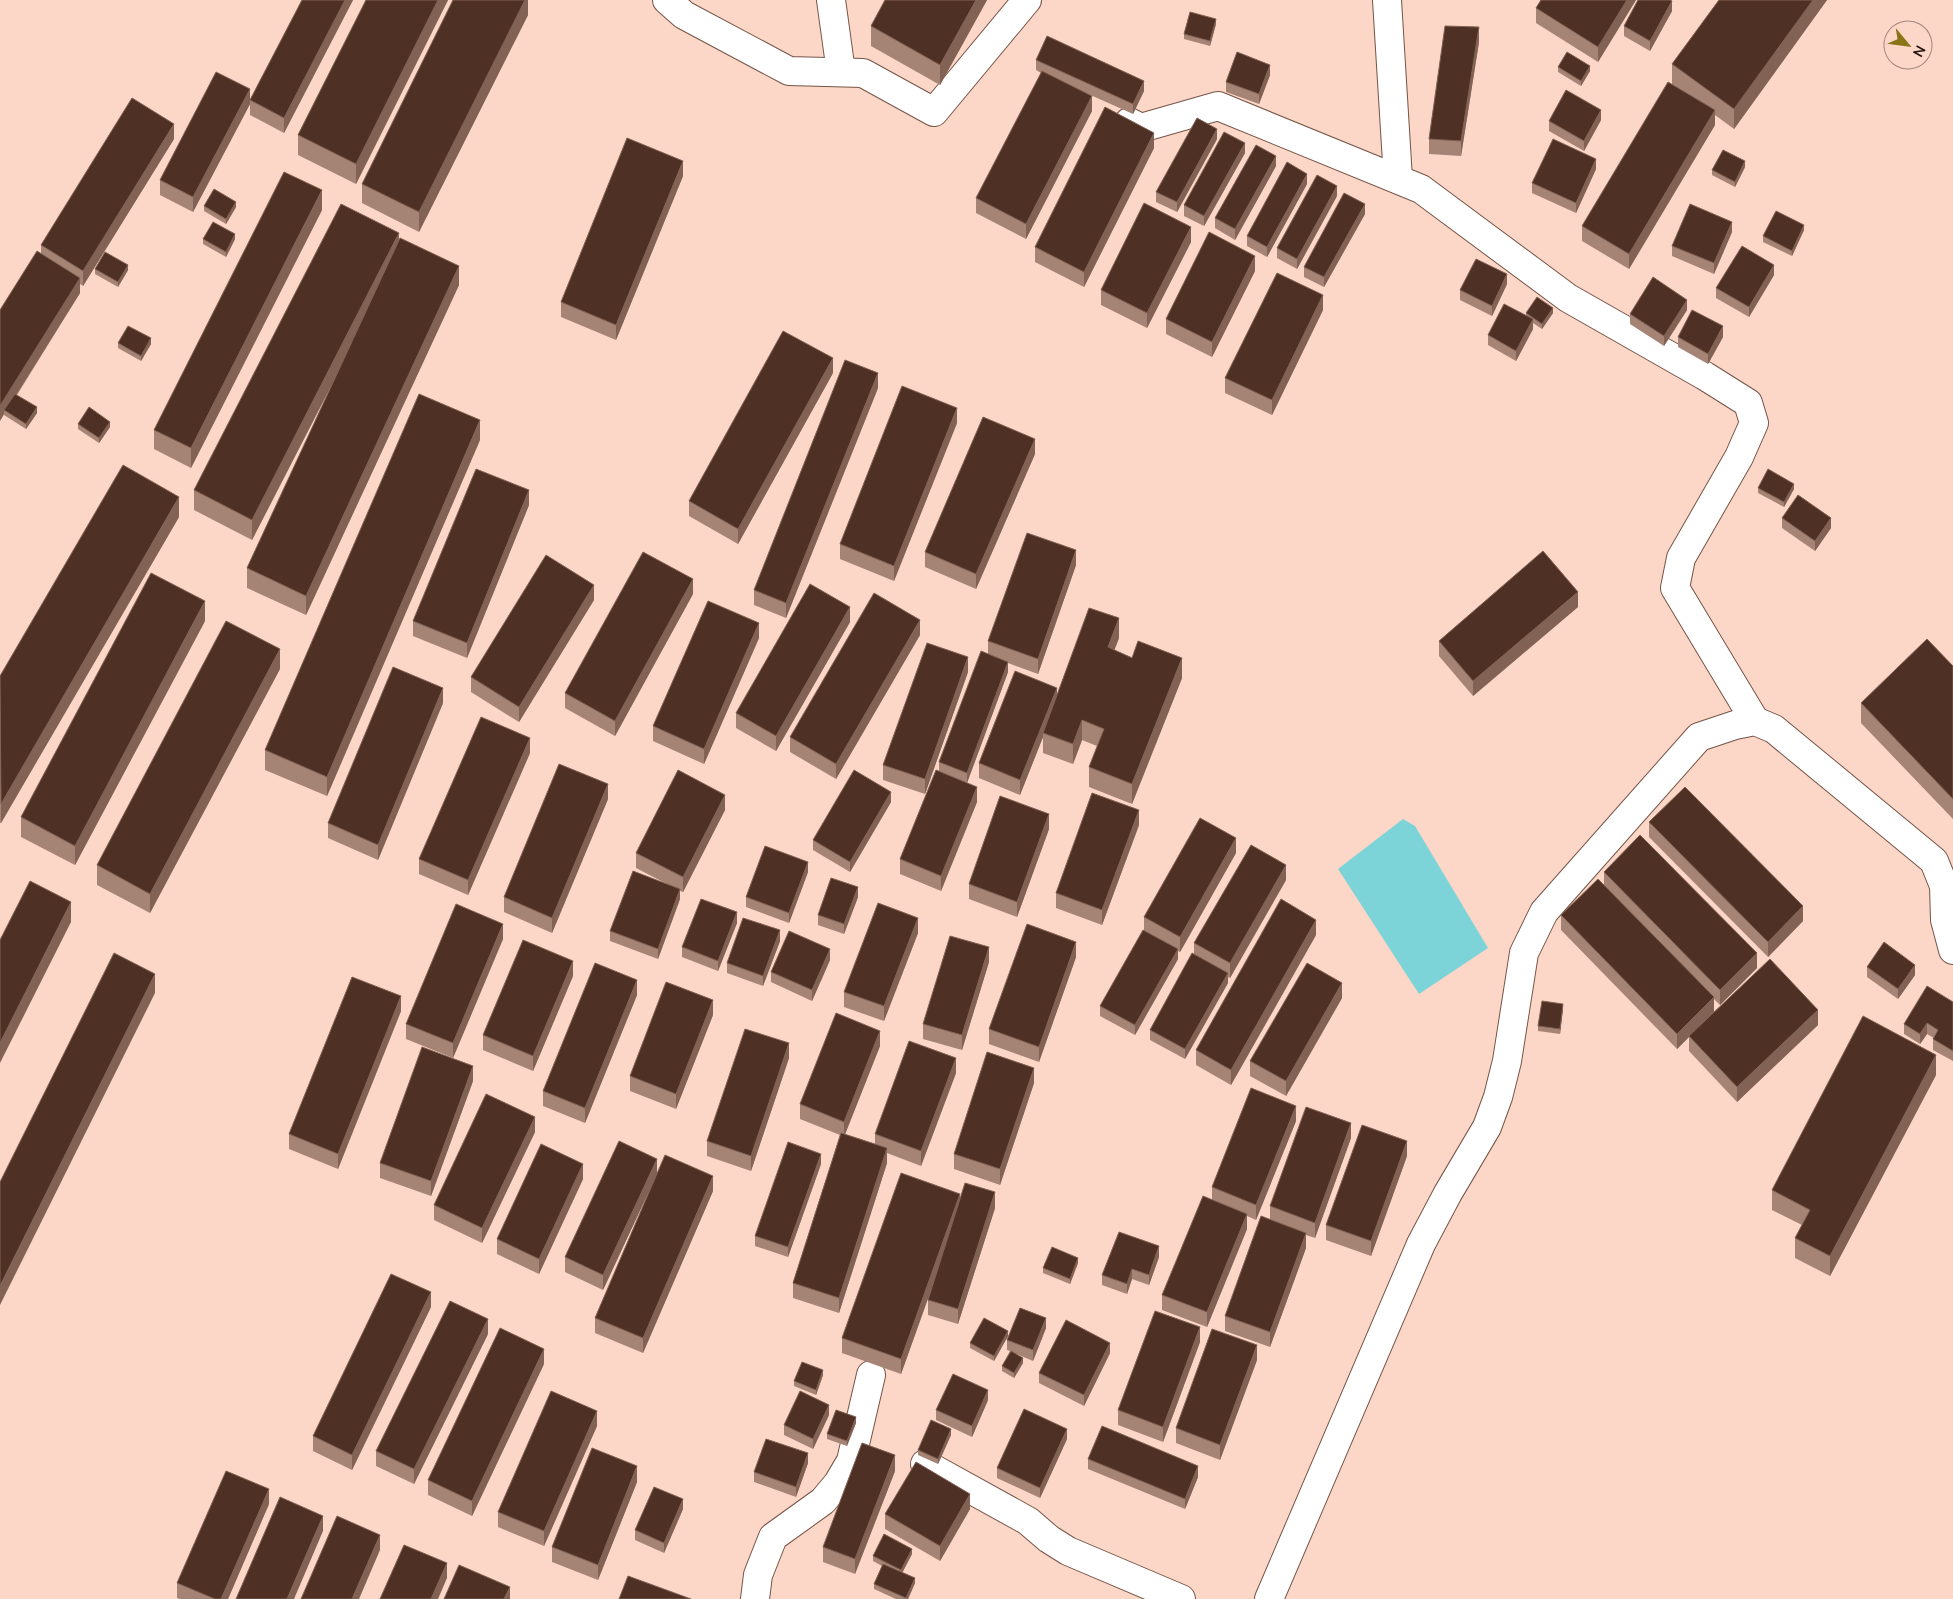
<svg xmlns="http://www.w3.org/2000/svg" width="1953" height="1599" viewBox="0 0 1953 1599" font-family="'Nunito Sans',sans-serif">
<style>
.water{fill:#7dd4d8}
.lines{fill:none;stroke-linecap:round;stroke-linejoin:round}
.minor-casing{stroke:#755548;stroke-width:30}
.minor{stroke:#fff;stroke-width:28}
.wall{fill:#a58475}
.shaded-wall{fill:#826255}
.building{fill:#4e3124;stroke:#826255}
</style>
<rect width="100%" height="100%" fill="#fcd6c6"/>
<path class="water" d="M1403 819 1415 826 1488 948 1419 994 1338 869Z"/>
<g class="lines">
<defs>
<g id="minor">
<path d="M667 0 684 15 789 71 863 73 934 112 1027 0"/>
<path d="M831 0 841 72"/>
<path d="M1387 0 1398 179"/>
<path d="M1129 122 1141 128 1218 106 1421 189 1568 298 1705 376 1748 403 1754 423 1739 457 1681 558 1675 588 1755 721"/>
<path d="M925 1464 1028 1521 1049 1539 1068 1551 1181 1599"/>
<path d="M755 1599 758 1575 773 1537 823 1501 838 1483 851 1461 871 1375"/>
<path d="M1269 1599 1421 1244 1448 1193 1487 1127 1498 1097 1507 1061 1524 953 1544 912 1699 737 1735 725 1755 721 1774 729 1934 861 1944 886 1945 920 1953 950"/>
</g>
</defs>
<use href="#minor" class="minor-casing"/>
<use href="#minor" class="minor"/>
</g>
<g class="wall">
<path d="M302 0H353L284 133 250 115V100Z"/>
<path d="M366 0H448L356 184 298 155V135Z"/>
<path d="M528 0V15L419 232 362 203V184Z"/>
<path d="M885 0H987L940 85 871 46V26Z"/>
<path d="M1541 0H1636L1598 62 1536 23V8Z"/>
<path d="M1719 0H1827L1734 129 1715 115V125L1629 269 1582 241V226L1672 84V64Z"/>
<path d="M1672 11 1650 51 1624 36V26Z"/>
<path d="M1216 24 1210 46 1184 39V34Z"/>
<path d="M1479 42 1461 156 1429 154V139Z"/>
<path d="M1036 60 1144 91 1133 114 1086 93 1092 111 1026 239 976 213V198L1041 73 1036 70Z"/>
<path d="M1558 67 1590 71 1581 86 1558 72Z"/>
<path d="M1270 75 1259 104 1226 92V82Z"/>
<path d="M250 104 193 212 160 195V180Z"/>
<path d="M1601 120 1584 151 1549 131V121Z"/>
<path d="M174 139 83 286 80 284V293L17 395 37 413 26 429 4 415V414L0 421 41 253V245Z"/>
<path d="M1217 139 1177 212 1156 202V192Z"/>
<path d="M1154 148 1084 287 1035 262V247Z"/>
<path d="M1245 153 1204 226 1184 216V205Z"/>
<path d="M1276 166 1235 240 1215 228V218Z"/>
<path d="M1745 167 1735 187 1712 175V170Z"/>
<path d="M1596 169 1576 213 1532 193V183Z"/>
<path d="M683 176 616 340 561 317V302Z"/>
<path d="M1307 184 1267 257 1247 246V236Z"/>
<path d="M1337 196 1297 269 1277 258V248Z"/>
<path d="M204 206 236 207 226 224 204 211Z"/>
<path d="M322 210 191 468 154 449V430Z"/>
<path d="M1365 214 1324 287 1304 277V267Z"/>
<path d="M1804 230 1792 256 1763 242V236Z"/>
<path d="M1732 232 1714 274 1672 256V246Z"/>
<path d="M203 239H235L226 257 203 244Z"/>
<path d="M399 239 459 285 306 615 247 588V568L334 381 252 540 194 510V490Z"/>
<path d="M1191 242 1147 328 1101 305V290Z"/>
<path d="M95 269 128 270 118 287 95 274Z"/>
<path d="M1255 271 1212 357 1166 334V319Z"/>
<path d="M1774 275 1749 317 1716 298V288Z"/>
<path d="M1507 284 1492 316 1460 300V290Z"/>
<path d="M1323 310 1272 415 1225 393V378Z"/>
<path d="M1687 310 1664 346 1630 324V314Z"/>
<path d="M1526 313H1553L1542 329 1533 323V329L1516 361 1488 345V335L1526 316Z"/>
<path d="M1678 337H1723L1708 364 1678 347Z"/>
<path d="M118 343 151 344 141 361 118 348Z"/>
<path d="M833 373 738 544 689 516V501Z"/>
<path d="M878 388 786 618 754 605V590Z"/>
<path d="M957 423 894 581 840 559V544Z"/>
<path d="M78 424 110 427 99 443 78 429Z"/>
<path d="M480 440 327 796 265 770V750Z"/>
<path d="M1035 454 976 589 925 567V552Z"/>
<path d="M1758 488 1794 489 1784 507 1758 493Z"/>
<path d="M529 505 467 658 413 636V621Z"/>
<path d="M179 517 1 823H0V676Z"/>
<path d="M1782 518 1831 528 1815 551 1782 528Z"/>
<path d="M1076 565 1038 674 1008 663V672L967 783 977 802 941 891 900 874V859L939 771V762L988 654V641Z"/>
<path d="M693 594 615 736 565 708V693Z"/>
<path d="M594 600 519 722 471 692V677Z"/>
<path d="M1578 607 1473 696 1439 656V641Z"/>
<path d="M205 621 75 865 21 837V817Z"/>
<path d="M850 622 776 751 736 728V713Z"/>
<path d="M920 635 836 779 790 752V737Z"/>
<path d="M759 638 704 764 653 741V726Z"/>
<path d="M1119 638 1114 650 1182 678 1132 804 1089 787V767L1097 746 1082 740 1073 764 1043 753V737L1020 795 979 778V763L1057 697Z"/>
<path d="M1953 666V819L1861 723V703Z"/>
<path d="M280 669 150 913 97 885V865Z"/>
<path d="M968 672 925 794 883 780V765Z"/>
<path d="M443 703 378 860 328 838V823Z"/>
<path d="M530 753 468 895 419 874V859Z"/>
<path d="M608 799 552 933 504 912V897Z"/>
<path d="M891 802 850 872 813 850V840Z"/>
<path d="M725 810 683 892 680 891V899L658 959 610 941V931L667 884 636 868V853Z"/>
<path d="M1649 822 1803 921 1768 957 1649 837Z"/>
<path d="M1139 825 1102 925 1056 908V893Z"/>
<path d="M1049 829 1017 917 969 899V884Z"/>
<path d="M1236 853 1180 952 1178 951V959L1135 1035 1100 1016V1006L1144 930V917Z"/>
<path d="M808 872 789 923 746 907V897Z"/>
<path d="M1604 872 1757 968 1720 1005 1714 999V1011L1818 1025 1737 1102 1689 1051V1037L1677 1049 1561 930V915L1604 885Z"/>
<path d="M1286 880 1230 978 1228 977V983L1185 1059 1150 1040V1030L1194 955V943Z"/>
<path d="M858 897 844 934 818 925V915Z"/>
<path d="M737 923 718 971 682 957V947Z"/>
<path d="M918 933 884 1021 844 1007V992Z"/>
<path d="M1316 935 1231 1085 1196 1065V1050Z"/>
<path d="M503 939 453 1058 406 1039V1024Z"/>
<path d="M780 941 763 986 727 973V963Z"/>
<path d="M1076 957 1039 1062 989 1044V1029Z"/>
<path d="M830 960 812 1001 771 982V972Z"/>
<path d="M989 962 962 1050 923 1039V1024Z"/>
<path d="M1867 967 1915 975 1898 999 1867 977Z"/>
<path d="M573 976 533 1071 483 1050V1035Z"/>
<path d="M637 995 585 1123 543 1106V1091Z"/>
<path d="M1342 998 1286 1096 1250 1076V1061Z"/>
<path d="M1953 1002V1061L1933 1050V1039L1934 1038 1927 1034 1920 1044 1904 1034V1024Z"/>
<path d="M1563 1009 1560 1034 1538 1031V1026Z"/>
<path d="M401 1011 338 1169 289 1149V1134Z"/>
<path d="M713 1015 676 1109 630 1091V1076Z"/>
<path d="M880 1046 845 1134 875 1144V1134L956 1073 921 1166 887 1153V1163L839 1313 793 1298V1283L840 1135 800 1119V1104Z"/>
<path d="M789 1058 751 1171 707 1156V1141Z"/>
<path d="M1936 1075 1830 1276 1795 1258V1238L1802 1225 1772 1210V1190Z"/>
<path d="M473 1081 431 1196 380 1178V1163Z"/>
<path d="M1034 1083 1000 1185 954 1169V1154Z"/>
<path d="M1296 1121 1256 1220 1247 1216V1229L1207 1327 1162 1310V1295L1212 1200V1187Z"/>
<path d="M535 1132 482 1243 434 1220V1205Z"/>
<path d="M1351 1138 1315 1238 1306 1235V1248L1270 1347 1225 1331V1316L1270 1219V1206Z"/>
<path d="M1407 1156 1371 1256 1326 1240V1225Z"/>
<path d="M821 1164 788 1257 755 1246V1236Z"/>
<path d="M657 1172 713 1191 643 1353 595 1333V1318L651 1187 603 1290 565 1272V1257Z"/>
<path d="M583 1179 539 1274 497 1254V1239Z"/>
<path d="M960 1199 995 1208 958 1324 928 1315V1300L931 1290 901 1374 842 1353V1338Z"/>
<path d="M1159 1257 1149 1285 1132 1279 1127 1294 1102 1285V1275Z"/>
<path d="M1078 1263 1070 1284 1043 1273V1268Z"/>
<path d="M431 1307 352 1470 313 1451V1436Z"/>
<path d="M1046 1328 1033 1361 1014 1353 1023 1363 1014 1378 1002 1371V1366L1010 1351 1007 1350V1340Z"/>
<path d="M488 1334 414 1484 376 1466V1451Z"/>
<path d="M1008 1336 994 1361 970 1348V1343Z"/>
<path d="M1200 1342 1163 1442 1118 1425V1410Z"/>
<path d="M1110 1353 1084 1406 1039 1383V1373Z"/>
<path d="M1257 1360 1220 1460 1176 1443V1428Z"/>
<path d="M544 1364 472 1516 428 1495V1480Z"/>
<path d="M823 1375 816 1395 794 1386V1381Z"/>
<path d="M988 1400 972 1437 936 1420V1410Z"/>
<path d="M829 1415 813 1449 784 1435V1425Z"/>
<path d="M856 1423 847 1446 827 1439V1434Z"/>
<path d="M597 1426 544 1546 498 1527V1512Z"/>
<path d="M951 1435 938 1464 918 1455V1450Z"/>
<path d="M1067 1439 1040 1498 997 1478V1468Z"/>
<path d="M1088 1459 1198 1477 1185 1509 1088 1469Z"/>
<path d="M808 1463 796 1497 754 1482V1472Z"/>
<path d="M895 1471 855 1574 823 1562V1547Z"/>
<path d="M637 1482 598 1580 552 1562V1547Z"/>
<path d="M269 1504 228 1599H180L177 1598V1583Z"/>
<path d="M683 1509 664 1553 635 1540V1530Z"/>
<path d="M970 1509 940 1561 885 1529V1514Z"/>
<path d="M912 1554 902 1573 915 1583 908 1599H896L874 1589V1584L882 1566 873 1561V1556Z"/>
</g>
<g class="shaded-wall">
<path d="M345 0H353L284 133V118Z"/>
<path d="M438 0H448L356 184V164Z"/>
<path d="M525 0H528V15L419 232V212Z"/>
<path d="M976 0H987L940 85V65Z"/>
<path d="M1627 0H1636L1598 62V47Z"/>
<path d="M1813 0H1827L1734 129V109Z"/>
<path d="M1672 1V11L1650 51V41Z"/>
<path d="M1216 19V24L1210 46V41Z"/>
<path d="M1479 27V42L1461 156V141Z"/>
<path d="M1270 65V75L1259 104V94Z"/>
<path d="M1590 66V71L1581 86V81Z"/>
<path d="M1144 81V91L1133 114V104Z"/>
<path d="M250 89V104L193 212V197Z"/>
<path d="M1092 96V111L1026 239V224Z"/>
<path d="M1601 110V120L1584 151V141Z"/>
<path d="M1715 110V125L1629 269V254Z"/>
<path d="M174 124V139L83 286V271Z"/>
<path d="M1217 129V139L1177 212V202Z"/>
<path d="M1154 133V148L1084 287V272Z"/>
<path d="M1245 143V153L1204 226V216Z"/>
<path d="M1276 156V166L1235 240V229Z"/>
<path d="M1596 159V169L1576 213V203Z"/>
<path d="M683 161V176L616 340V325Z"/>
<path d="M1745 161V167L1735 187V182Z"/>
<path d="M1307 174V184L1267 257V247Z"/>
<path d="M1337 186V196L1297 269V259Z"/>
<path d="M322 190V210L191 468V448Z"/>
<path d="M236 202V207L226 224V219Z"/>
<path d="M1365 204V214L1324 287V277Z"/>
<path d="M1732 222V232L1714 274V263Z"/>
<path d="M1804 225V230L1792 256V251Z"/>
<path d="M1191 227V242L1147 328V313Z"/>
<path d="M399 233V253L252 540V520Z"/>
<path d="M235 234V239L226 257V252Z"/>
<path d="M1255 256V271L1212 357V342Z"/>
<path d="M128 265V270L118 287V282Z"/>
<path d="M1774 265V275L1749 317V307Z"/>
<path d="M459 266V285L306 615V596Z"/>
<path d="M1507 274V284L1492 316V306Z"/>
<path d="M80 278V293L6 411 4 410V414L0 421V406Z"/>
<path d="M1323 295V310L1272 415V400Z"/>
<path d="M1687 300V310L1664 346V336Z"/>
<path d="M1553 308V313L1542 329V324Z"/>
<path d="M1533 319V329L1516 361V351Z"/>
<path d="M1723 326V337L1708 364V354Z"/>
<path d="M151 338V344L141 361V356Z"/>
<path d="M833 358V373L738 544V529Z"/>
<path d="M878 373V388L786 618V603Z"/>
<path d="M37 407V413L26 429V424Z"/>
<path d="M957 408V423L894 581V566Z"/>
<path d="M480 420V440L327 796V777Z"/>
<path d="M110 422V427L99 443V438Z"/>
<path d="M1035 439V454L976 589V574Z"/>
<path d="M1794 484V489L1784 507V502Z"/>
<path d="M529 490V505L467 658V643Z"/>
<path d="M179 497V517L1 823V804Z"/>
<path d="M1831 518V528L1815 551V541Z"/>
<path d="M1076 550V565L1038 674V659Z"/>
<path d="M693 579V594L615 736V721Z"/>
<path d="M594 585V600L519 722V707Z"/>
<path d="M1578 592V607L1473 696V681Z"/>
<path d="M205 601V621L75 865V846Z"/>
<path d="M850 607V622L776 751V736Z"/>
<path d="M1119 618V638L1108 667V647Z"/>
<path d="M920 620V635L836 779V764Z"/>
<path d="M759 623V638L704 764V749Z"/>
<path d="M280 649V669L150 913V894Z"/>
<path d="M968 657V672L925 794V779Z"/>
<path d="M1182 658V678L1132 804V784Z"/>
<path d="M1008 662V672L967 783V773Z"/>
<path d="M443 688V703L378 860V845Z"/>
<path d="M1057 688V703L1043 733V737L1020 795V780Z"/>
<path d="M1082 720V740L1073 764V744Z"/>
<path d="M530 738V753L468 895V880Z"/>
<path d="M608 784V799L552 933V918Z"/>
<path d="M977 787V802L941 891V876Z"/>
<path d="M891 792V802L850 872V862Z"/>
<path d="M725 795V810L683 892V877Z"/>
<path d="M1139 810V825L1102 925V910Z"/>
<path d="M1049 814V829L1017 917V902Z"/>
<path d="M1236 838V853L1180 952V937Z"/>
<path d="M808 862V872L789 923V913Z"/>
<path d="M1286 865V880L1230 978V963Z"/>
<path d="M858 887V897L844 934V924Z"/>
<path d="M680 889V899L658 959V949Z"/>
<path d="M71 902V922L0 1063V1043Z"/>
<path d="M1803 906V921L1768 957V942Z"/>
<path d="M737 912V923L718 971V961Z"/>
<path d="M918 918V933L884 1021V1006Z"/>
<path d="M1316 920V935L1231 1085V1070Z"/>
<path d="M503 924V939L453 1058V1043Z"/>
<path d="M780 930V941L763 986V976Z"/>
<path d="M1076 942V957L1039 1062V1047Z"/>
<path d="M989 947V962L962 1050V1035Z"/>
<path d="M830 949V960L812 1001V990Z"/>
<path d="M1178 949V959L1135 1035V1025Z"/>
<path d="M1757 953V968L1720 1005V990Z"/>
<path d="M573 961V976L533 1071V1056Z"/>
<path d="M1915 965V975L1898 999V989Z"/>
<path d="M1228 973V983L1185 1059V1049Z"/>
<path d="M155 974V993L0 1305V1286Z"/>
<path d="M637 980V995L585 1123V1108Z"/>
<path d="M1342 983V998L1286 1096V1081Z"/>
<path d="M401 996V1011L338 1169V1154Z"/>
<path d="M1714 997V1012L1677 1049V1034Z"/>
<path d="M713 1000V1015L676 1109V1094Z"/>
<path d="M1563 1004V1009L1560 1034V1029Z"/>
<path d="M1818 1010V1025L1737 1102V1087Z"/>
<path d="M1927 1023V1034L1920 1044V1034Z"/>
<path d="M880 1031V1046L844 1137V1122Z"/>
<path d="M789 1043V1058L751 1171V1156Z"/>
<path d="M1936 1055V1075L1830 1276V1256Z"/>
<path d="M956 1058V1073L921 1166V1151Z"/>
<path d="M473 1066V1081L431 1196V1181Z"/>
<path d="M1034 1068V1083L1000 1185V1169Z"/>
<path d="M1296 1106V1121L1256 1220V1205Z"/>
<path d="M535 1117V1132L482 1243V1228Z"/>
<path d="M1351 1123V1138L1315 1238V1223Z"/>
<path d="M1407 1141V1156L1371 1256V1241Z"/>
<path d="M887 1148V1163L839 1313V1298Z"/>
<path d="M821 1154V1164L788 1257V1247Z"/>
<path d="M657 1159V1174L603 1290V1275Z"/>
<path d="M583 1164V1179L539 1274V1259Z"/>
<path d="M713 1176V1191L643 1353V1338Z"/>
<path d="M995 1192V1208L958 1324V1309Z"/>
<path d="M960 1194V1209L901 1374V1359Z"/>
<path d="M1247 1214V1229L1207 1327V1312Z"/>
<path d="M1306 1233V1248L1270 1347V1332Z"/>
<path d="M1159 1246V1257L1149 1285V1275Z"/>
<path d="M1078 1258V1263L1070 1284V1279Z"/>
<path d="M1132 1269V1279L1127 1294V1284Z"/>
<path d="M431 1292V1307L352 1470V1455Z"/>
<path d="M1046 1318V1328L1033 1361V1350Z"/>
<path d="M488 1319V1334L414 1484V1469Z"/>
<path d="M1200 1327V1342L1163 1442V1427Z"/>
<path d="M1008 1331V1336L994 1361V1356Z"/>
<path d="M1110 1343V1353L1084 1406V1395Z"/>
<path d="M1257 1345V1360L1220 1460V1445Z"/>
<path d="M544 1349V1364L472 1516V1501Z"/>
<path d="M1023 1358V1363L1014 1378V1373Z"/>
<path d="M823 1370V1375L816 1395V1390Z"/>
<path d="M988 1390V1400L972 1437V1426Z"/>
<path d="M829 1405V1415L813 1449V1439Z"/>
<path d="M597 1411V1426L544 1546V1531Z"/>
<path d="M856 1417V1423L847 1446V1441Z"/>
<path d="M951 1429V1435L938 1464V1459Z"/>
<path d="M1067 1429V1439L1040 1498V1488Z"/>
<path d="M808 1453V1463L796 1497V1487Z"/>
<path d="M895 1455V1471L855 1574V1559Z"/>
<path d="M637 1466V1482L598 1580V1565Z"/>
<path d="M1198 1466V1477L1185 1509V1499Z"/>
<path d="M269 1489V1504L228 1599H221Z"/>
<path d="M970 1494V1509L940 1561V1546Z"/>
<path d="M683 1499V1509L664 1553V1543Z"/>
<path d="M323 1516V1531L294 1599H287Z"/>
<path d="M380 1535V1550L359 1599H352Z"/>
<path d="M912 1549V1554L901 1575V1570Z"/>
<path d="M447 1563V1578L438 1599H431Z"/>
<path d="M915 1578V1583L908 1599H906Z"/>
<path d="M510 1587V1599H504Z"/>
</g>
<g class="building">
<path d="M302 0H345L284 118 250 100Z"/>
<path d="M366 0H438L356 164 298 135Z"/>
<path d="M453 0H525L419 212 362 184Z"/>
<path d="M885 0H976L940 65 871 26Z"/>
<path d="M1541 0H1627L1598 47 1536 8Z"/>
<path d="M1638 0H1670L1672 1 1650 41 1624 26Z"/>
<path d="M1719 0H1813L1734 109 1672 64Z"/>
<path d="M1190 12 1216 19 1210 41 1184 34Z"/>
<path d="M1445 26 1479 27 1461 141 1429 139Z"/>
<path d="M1047 36 1144 81 1133 104 1036 60Z"/>
<path d="M1237 52 1270 65 1259 94 1226 82Z"/>
<path d="M1567 52 1590 66 1581 81 1558 67Z"/>
<path d="M1042 71 1092 96 1026 224 976 198Z"/>
<path d="M216 72 250 89 193 197 160 180Z"/>
<path d="M1668 82 1715 110 1629 254 1582 226Z"/>
<path d="M1566 90 1601 110 1584 141 1549 121Z"/>
<path d="M132 98 174 124 83 271 41 245Z"/>
<path d="M1105 107 1154 133 1084 272 1035 247Z"/>
<path d="M1197 118 1217 129 1177 202 1156 192Z"/>
<path d="M1224 132 1245 143 1204 216 1184 205Z"/>
<path d="M627 138 683 161 616 325 561 302Z"/>
<path d="M1553 139 1596 159 1576 203 1532 183Z"/>
<path d="M1256 145 1276 156 1235 229 1215 218Z"/>
<path d="M1723 150 1745 161 1735 182 1712 170Z"/>
<path d="M1287 162 1307 174 1267 247 1247 236Z"/>
<path d="M284 172 322 190 191 448 154 430Z"/>
<path d="M1317 175 1337 186 1297 259 1277 248Z"/>
<path d="M214 189 236 202 226 219 204 206Z"/>
<path d="M1344 193 1365 204 1324 277 1304 267Z"/>
<path d="M1144 203 1191 227 1147 313 1101 290Z"/>
<path d="M341 204 399 233 252 520 194 490Z"/>
<path d="M1690 204 1732 222 1714 263 1672 246Z"/>
<path d="M1776 211 1804 225 1792 251 1763 236Z"/>
<path d="M213 222 235 234 226 252 203 239Z"/>
<path d="M1209 232 1255 256 1212 342 1166 319Z"/>
<path d="M400 238 459 266 306 596 247 568Z"/>
<path d="M1742 246 1774 265 1749 307 1716 288Z"/>
<path d="M37 251 80 278 0 406V310Z"/>
<path d="M105 252 128 265 118 282 95 269Z"/>
<path d="M1476 259 1507 274 1492 306 1460 290Z"/>
<path d="M1277 273 1323 295 1272 400 1225 378Z"/>
<path d="M1653 277 1687 300 1664 336 1630 314Z"/>
<path d="M1537 297 1553 308 1542 324 1526 313Z"/>
<path d="M1504 304 1533 319 1516 351 1488 335Z"/>
<path d="M1692 310 1723 326 1708 354 1678 337Z"/>
<path d="M128 326 151 338 141 356 118 343Z"/>
<path d="M783 331 833 358 738 529 689 501Z"/>
<path d="M845 360 878 373 786 603 754 590Z"/>
<path d="M902 386 957 408 894 566 840 544Z"/>
<path d="M15 394 37 407 26 424 4 410Z"/>
<path d="M419 394 480 420 327 777 265 750Z"/>
<path d="M89 407 110 422 99 438 78 424Z"/>
<path d="M983 417 1035 439 976 574 925 552Z"/>
<path d="M123 465 179 497 1 804 0 676Z"/>
<path d="M476 469 529 490 467 643 413 621Z"/>
<path d="M1768 469 1794 484 1784 502 1758 488Z"/>
<path d="M1798 495 1831 518 1815 541 1782 518Z"/>
<path d="M1027 533 1076 550 1038 659 988 641Z"/>
<path d="M1543 551 1578 592 1473 681 1439 641Z"/>
<path d="M643 552 693 579 615 721 565 693Z"/>
<path d="M546 555 594 585 519 707 471 677Z"/>
<path d="M151 573 205 601 75 846 21 817Z"/>
<path d="M810 584 850 607 776 736 736 713Z"/>
<path d="M874 593 920 620 836 764 790 737Z"/>
<path d="M708 601 759 623 704 749 653 726Z"/>
<path d="M1089 608 1119 618 1108 647 1132 658 1138 641 1182 658 1132 784 1089 767 1104 729 1082 720 1073 744 1043 733Z"/>
<path d="M226 621 280 649 150 894 97 865Z"/>
<path d="M1927 639 1953 666V799L1861 703Z"/>
<path d="M927 643 968 657 925 779 883 765Z"/>
<path d="M981 651 1008 662 967 773 939 762Z"/>
<path d="M393 667 443 688 378 845 328 823Z"/>
<path d="M1015 671 1057 688 1020 780 979 763Z"/>
<path d="M481 717 530 738 468 880 419 859Z"/>
<path d="M559 764 608 784 552 918 504 897Z"/>
<path d="M678 770 725 795 683 877 636 853Z"/>
<path d="M854 770 891 792 850 862 813 840Z"/>
<path d="M936 770 977 787 941 876 900 859Z"/>
<path d="M1685 787 1803 906 1768 942 1649 822Z"/>
<path d="M1092 793 1139 810 1102 910 1056 893Z"/>
<path d="M1000 796 1049 814 1017 902 969 884Z"/>
<path d="M1200 818 1236 838 1180 937 1144 917Z"/>
<path d="M1640 835 1757 953 1720 990 1604 872Z"/>
<path d="M1251 845 1286 865 1230 963 1194 943Z"/>
<path d="M765 846 808 862 789 913 746 897Z"/>
<path d="M633 871 680 889 658 949 610 931Z"/>
<path d="M831 878 858 887 844 924 818 915Z"/>
<path d="M1598 879 1714 997 1677 1034 1561 915Z"/>
<path d="M30 881 71 902 0 1043V940Z"/>
<path d="M701 899 737 912 718 961 682 947Z"/>
<path d="M1281 899 1316 920 1231 1070 1196 1050Z"/>
<path d="M878 903 918 918 884 1006 844 992Z"/>
<path d="M456 904 503 924 453 1043 406 1024Z"/>
<path d="M743 918 780 930 763 976 727 963Z"/>
<path d="M1027 924 1076 942 1039 1047 989 1029Z"/>
<path d="M1143 930 1178 949 1135 1025 1100 1006Z"/>
<path d="M789 931 830 949 812 990 771 972Z"/>
<path d="M950 936 989 947 962 1035 923 1024Z"/>
<path d="M523 940 573 961 533 1056 483 1035Z"/>
<path d="M1884 942 1915 965 1898 989 1867 967Z"/>
<path d="M114 953 155 974 0 1286V1182Z"/>
<path d="M1192 953 1228 973 1185 1049 1150 1030Z"/>
<path d="M1770 959 1818 1010 1737 1087 1689 1036Z"/>
<path d="M595 963 637 980 585 1108 543 1091Z"/>
<path d="M1307 963 1342 983 1286 1081 1250 1061Z"/>
<path d="M352 977 401 996 338 1154 289 1134Z"/>
<path d="M666 982 713 1000 676 1094 630 1076Z"/>
<path d="M1927 986 1953 1002V1051L1933 1039 1938 1030 1927 1023 1920 1034 1904 1024Z"/>
<path d="M1542 1001 1563 1004 1560 1029 1538 1026Z"/>
<path d="M836 1013 880 1031 844 1122 800 1104Z"/>
<path d="M1863 1016 1936 1055 1830 1256 1795 1238 1810 1210 1772 1190Z"/>
<path d="M745 1029 789 1043 751 1156 707 1141Z"/>
<path d="M909 1041 956 1058 921 1151 875 1134Z"/>
<path d="M422 1047 473 1066 431 1181 380 1163Z"/>
<path d="M987 1052 1034 1068 1000 1169 954 1154Z"/>
<path d="M1251 1088 1296 1106 1256 1205 1212 1187Z"/>
<path d="M486 1094 535 1117 482 1228 434 1205Z"/>
<path d="M1306 1107 1351 1123 1315 1223 1270 1206Z"/>
<path d="M1362 1125 1407 1141 1371 1241 1326 1225Z"/>
<path d="M841 1133 887 1148 839 1298 793 1283Z"/>
<path d="M619 1141 657 1159 603 1275 565 1257Z"/>
<path d="M788 1142 821 1154 788 1247 755 1236Z"/>
<path d="M541 1144 583 1164 539 1259 497 1239Z"/>
<path d="M665 1155 713 1176 643 1338 595 1318Z"/>
<path d="M901 1173 960 1194 901 1359 842 1338Z"/>
<path d="M965 1183 995 1192 958 1309 928 1300Z"/>
<path d="M1203 1196 1247 1214 1207 1312 1162 1295Z"/>
<path d="M1261 1216 1306 1233 1270 1332 1225 1316Z"/>
<path d="M1119 1232 1159 1246 1149 1275 1132 1269 1127 1284 1102 1275Z"/>
<path d="M1052 1247 1078 1258 1070 1279 1043 1268Z"/>
<path d="M391 1274 431 1292 352 1455 313 1436Z"/>
<path d="M450 1301 488 1319 414 1469 376 1451Z"/>
<path d="M1020 1308 1046 1318 1033 1350 1007 1340Z"/>
<path d="M1155 1311 1200 1327 1163 1427 1118 1410Z"/>
<path d="M984 1318 1008 1331 994 1356 970 1343Z"/>
<path d="M1066 1320 1110 1343 1084 1395 1039 1373Z"/>
<path d="M500 1328 544 1349 472 1501 428 1480Z"/>
<path d="M1212 1329 1257 1345 1220 1445 1176 1428Z"/>
<path d="M1011 1351 1023 1358 1014 1373 1002 1366Z"/>
<path d="M802 1362 823 1370 816 1390 794 1381Z"/>
<path d="M953 1374 988 1390 972 1426 936 1410Z"/>
<path d="M551 1391 597 1411 544 1531 498 1512Z"/>
<path d="M800 1391 829 1405 813 1439 784 1425Z"/>
<path d="M1024 1409 1067 1429 1040 1488 997 1468Z"/>
<path d="M836 1410 856 1417 847 1441 827 1434Z"/>
<path d="M931 1420 951 1429 938 1459 918 1450Z"/>
<path d="M1102 1426 1198 1466 1185 1499 1088 1459Z"/>
<path d="M766 1439 808 1453 796 1487 754 1472Z"/>
<path d="M862 1443 895 1455 855 1559 823 1547Z"/>
<path d="M592 1448 637 1466 598 1565 552 1547Z"/>
<path d="M916 1462 970 1494 940 1546 885 1514Z"/>
<path d="M226 1471 269 1489 221 1599H215L177 1583Z"/>
<path d="M654 1487 683 1499 664 1543 635 1530Z"/>
<path d="M280 1497 323 1516 287 1599H236Z"/>
<path d="M337 1516 380 1535 352 1599H301Z"/>
<path d="M884 1534 912 1549 901 1570 873 1556Z"/>
<path d="M404 1545 447 1563 431 1599H380Z"/>
<path d="M883 1564 915 1578 906 1598 874 1584Z"/>
<path d="M459 1565 510 1587 504 1599H444Z"/>
<path d="M628 1576 691 1599H619Z"/>
</g>
<g transform="translate(1908 45) rotate(119)"><circle r="24" fill="#fcd6c6" stroke="#a3877c"/>
<path d="M0-4L9 19L0 12L-9 19Z" fill="#897417"/>
<text y="-8" font-size="14" font-weight="bold" text-anchor="middle" fill="#1e110c">N</text>
</g>
</svg>
